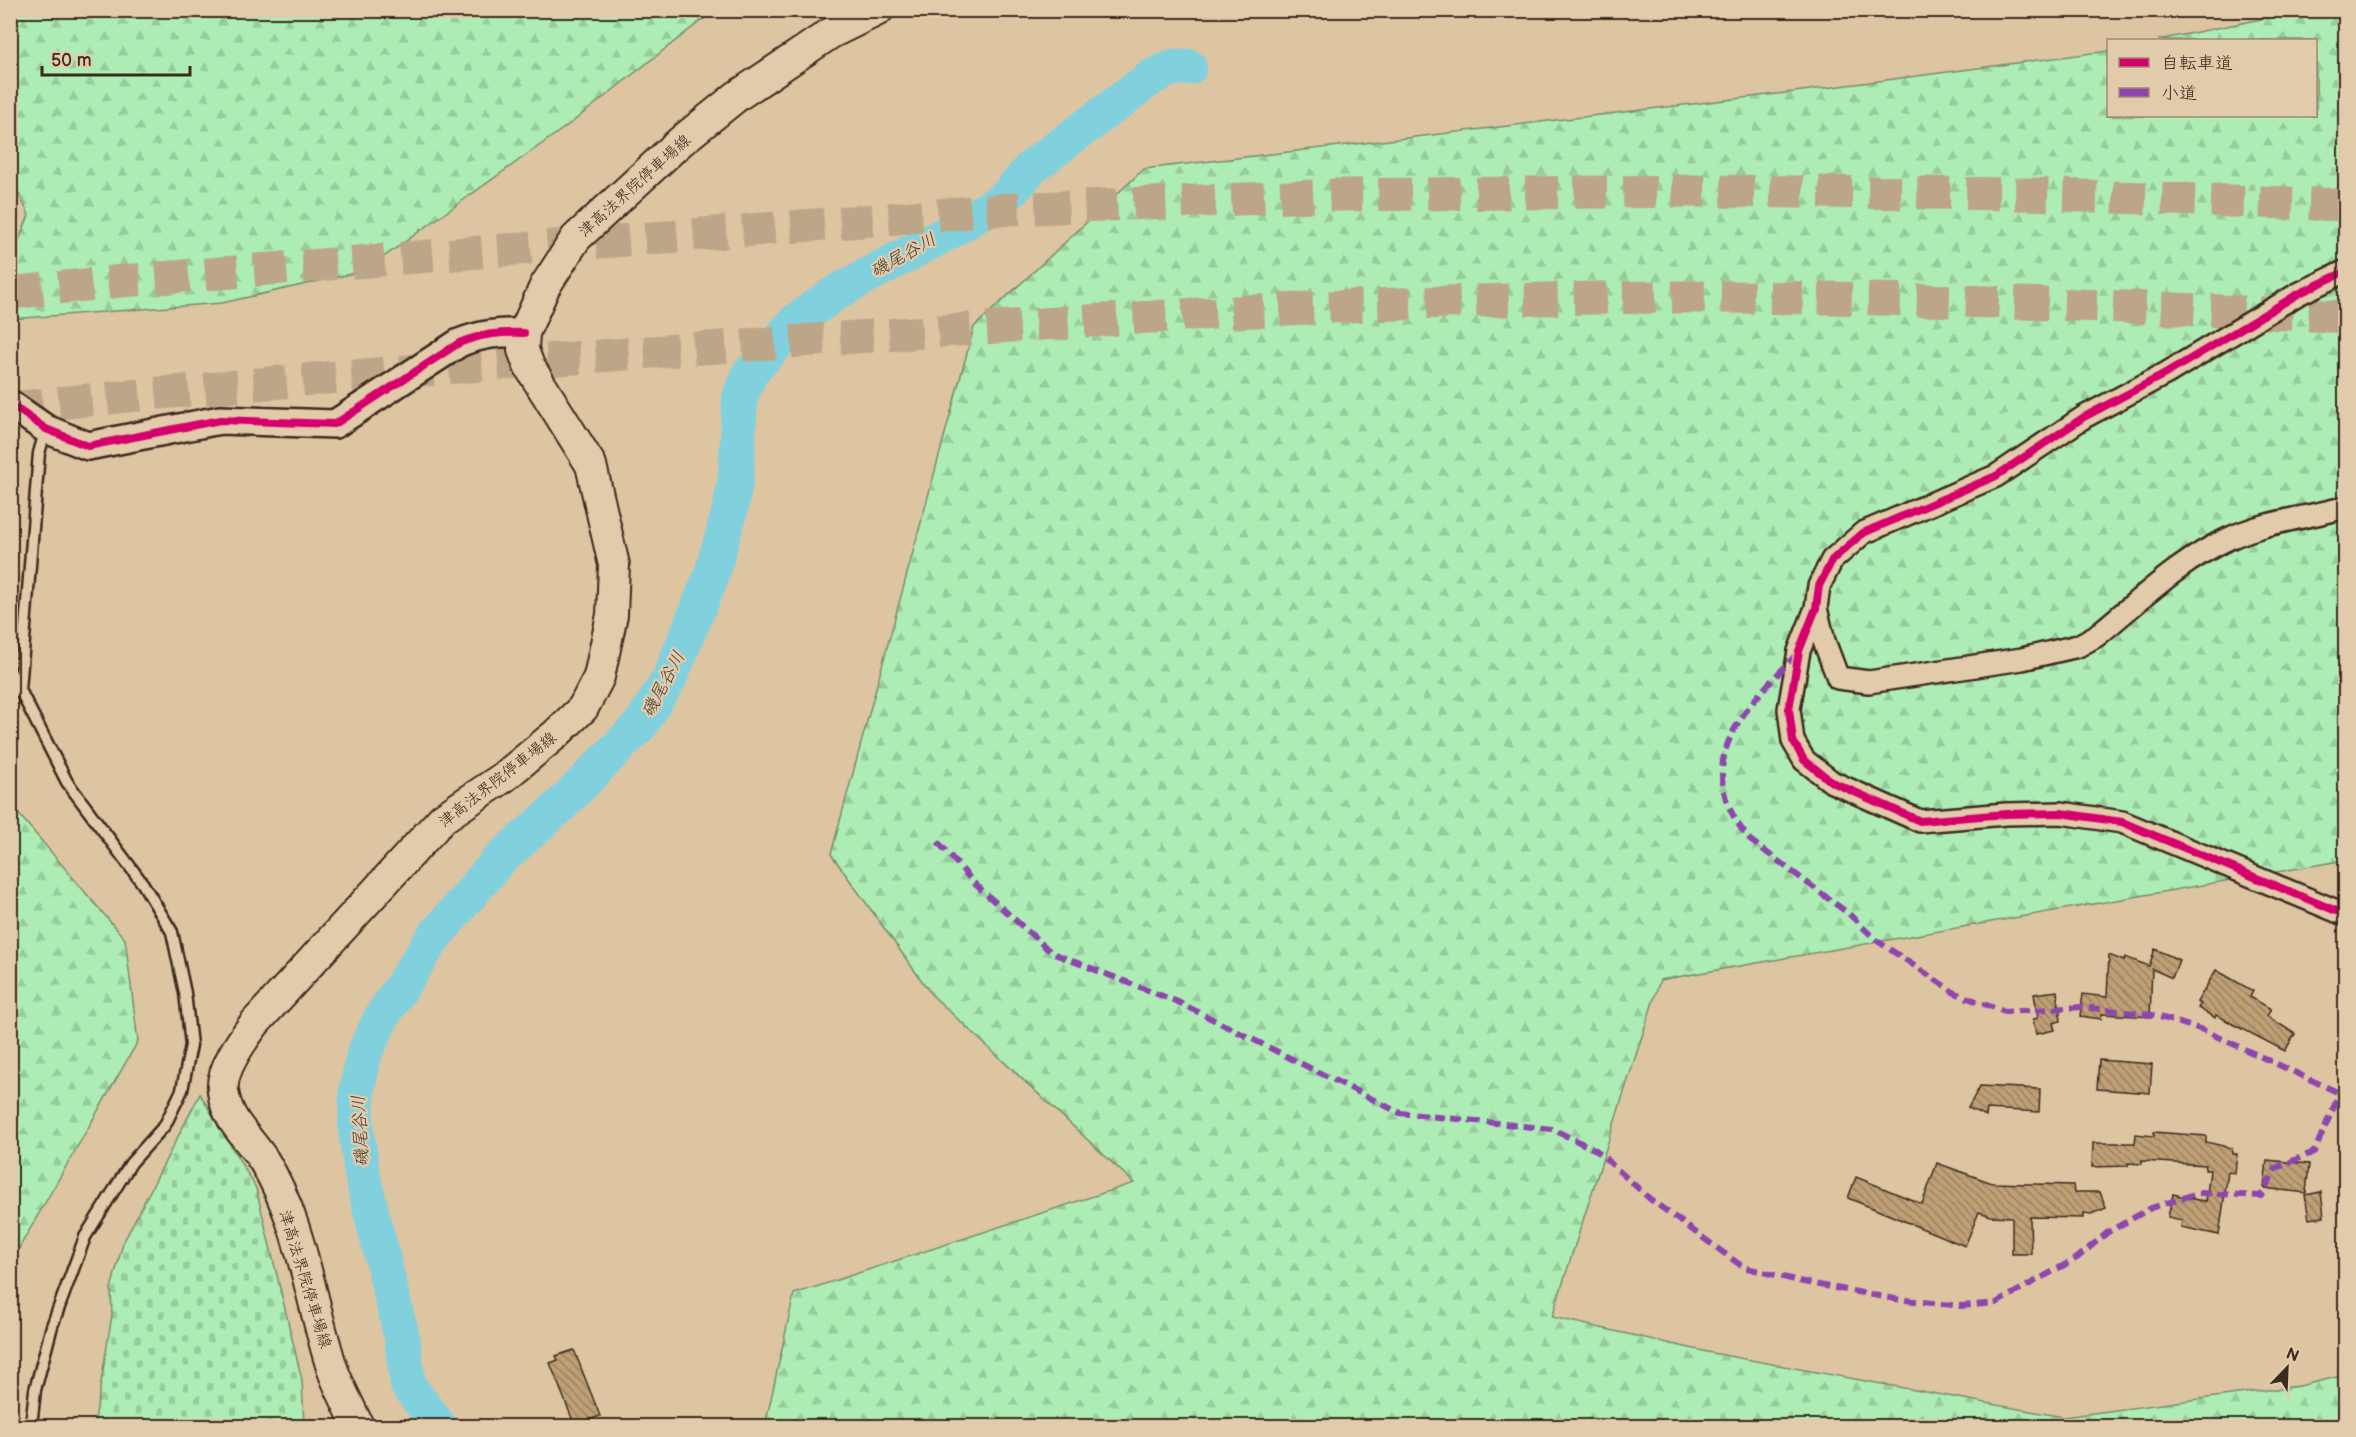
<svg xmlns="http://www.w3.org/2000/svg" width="2356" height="1437" viewBox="0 0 2356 1437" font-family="'Balsamiq Sans','Klee One',sans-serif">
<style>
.forest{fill:url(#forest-firs);stroke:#748c6a;stroke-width:1.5}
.cemetery{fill:url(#cemetery-stones);stroke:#748c6a;stroke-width:1.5}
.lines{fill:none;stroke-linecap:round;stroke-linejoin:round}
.river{stroke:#81d0de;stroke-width:36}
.building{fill:url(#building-back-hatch);stroke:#3b2a1e;stroke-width:1.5}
.motorway-tunnel{stroke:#bda688;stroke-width:33;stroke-dasharray:33 16;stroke-linecap:butt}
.service-casing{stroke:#3b2a1e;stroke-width:15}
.minor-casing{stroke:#3b2a1e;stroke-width:26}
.tertiary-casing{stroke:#3b2a1e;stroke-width:32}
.secondary-casing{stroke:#3b2a1e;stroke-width:34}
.service{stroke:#e2cbab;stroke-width:10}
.minor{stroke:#e2cbab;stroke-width:21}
.tertiary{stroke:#e2cbab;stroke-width:27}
.secondary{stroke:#e2cbab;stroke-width:30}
.quiet{stroke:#8e44ad;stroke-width:6;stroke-dasharray:12 6;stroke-linecap:butt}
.cycleway-casing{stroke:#e2cbab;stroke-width:11}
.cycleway{stroke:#d6006c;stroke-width:8}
.labels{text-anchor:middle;stroke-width:4.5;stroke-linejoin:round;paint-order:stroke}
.street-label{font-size:16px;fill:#3b2a1e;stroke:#e2cbab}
.water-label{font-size:18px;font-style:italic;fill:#423b31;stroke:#e2cbab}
</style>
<defs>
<pattern id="forest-firs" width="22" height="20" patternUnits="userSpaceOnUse" patternTransform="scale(1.5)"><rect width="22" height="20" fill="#adedb5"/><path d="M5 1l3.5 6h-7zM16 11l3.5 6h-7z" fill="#96cb9b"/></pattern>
<pattern id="cemetery-stones" width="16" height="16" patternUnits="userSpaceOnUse" patternTransform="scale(1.5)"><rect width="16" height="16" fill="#adedb5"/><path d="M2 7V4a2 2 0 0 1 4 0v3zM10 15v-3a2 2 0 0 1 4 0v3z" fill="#96cb9b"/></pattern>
<pattern id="building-back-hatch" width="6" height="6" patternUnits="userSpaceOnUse" patternTransform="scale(1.5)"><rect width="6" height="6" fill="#be9f76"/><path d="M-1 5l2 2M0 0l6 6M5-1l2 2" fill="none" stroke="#9c8260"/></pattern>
</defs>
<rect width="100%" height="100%" fill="#dec5a2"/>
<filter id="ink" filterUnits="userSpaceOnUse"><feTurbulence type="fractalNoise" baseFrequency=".0167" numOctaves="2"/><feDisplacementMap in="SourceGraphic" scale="12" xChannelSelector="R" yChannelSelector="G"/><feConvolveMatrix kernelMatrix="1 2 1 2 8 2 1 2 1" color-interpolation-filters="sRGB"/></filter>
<g filter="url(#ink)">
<g class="forest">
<path d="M10 11 11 10 719 11 702 20 571 123 364 271 222 303 11 319V260L29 215 11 177Z"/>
<path d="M2301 11H2345V860L1660 980 1552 1317 1712 1353 2063 1417 2299 1386 2345 1375V1426H765L794 1294 1134 1183 932 995 831 854 974 327 1144 169 1802 91 2108 51V116H2316V40H2158Z"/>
<path d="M11 805 125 939 138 1041 11 1262Z"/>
</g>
<path class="cemetery" d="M200 1094 256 1188 302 1380 304 1426H94L112 1315 111 1289 123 1243Z"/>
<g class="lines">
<path class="river" d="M439 1426 408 1385 402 1338 362 1174 356 1129 357 1090 364 1054 381 1018 433 938 499 860 560 806 641 724 669 679 711 577 730 510 736 477 740 397 750 373 796 321 837 292 951 231 1005 198 1032 167 1152 77 1172 68 1189 67"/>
</g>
<g class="building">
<path d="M2155 949 2179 960 2172 978 2152 969 2150 1017 2102 1014 2101 1019 2080 1016 2083 994 2107 997 2109 955 2124 961 2125 957 2149 966Z"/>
<path d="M2216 970 2253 991 2250 997 2271 1009 2267 1016 2295 1034 2285 1051 2216 1015 2215 1018 2198 1008 2201 1004 2197 1002Z"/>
<path d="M2057 991 2061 1021 2053 1023 2055 1030 2036 1034 2033 1019 2038 1018 2034 994Z"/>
<path d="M2099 1060 2152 1064 2150 1093 2097 1089Z"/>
<path d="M1980 1086 2040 1089 2039 1112 1987 1109 1986 1116 1968 1108Z"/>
<path d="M2154 1132 2206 1136V1142L2232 1148V1154H2237L2235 1173 2228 1172 2219 1235 2181 1227 2182 1220 2168 1217 2173 1194 2206 1202 2210 1170H2205L2206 1165 2142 1161V1164L2128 1163V1166L2092 1167 2093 1143H2135L2136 1134 2154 1136Z"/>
<path d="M2267 1160 2309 1164 2306 1193 2264 1188Z"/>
<path d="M1937 1163 1992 1183 2073 1185 2074 1192H2100L2106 1208 2091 1214 2083 1213V1218L2030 1217 2031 1254H2012V1217L1991 1216 1979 1212 1965 1246 1848 1198 1856 1177 1922 1204Z"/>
<path d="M2321 1192 2324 1217 2309 1219 2305 1195Z"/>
<path d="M574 1350 600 1416 592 1419 595 1426H575L550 1363 558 1360 556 1356Z"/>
</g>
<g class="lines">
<g class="motorway-tunnel">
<path d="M10 293 122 281 1010 209 1337 195 1694 191 2028 194 2346 205"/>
<path d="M10 408C287 379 565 358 842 338 1124 318 1405 298 1688 297 1907 297 2127 306 2346 317"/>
</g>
<defs>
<g id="service">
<path d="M10 672 20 690 10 692"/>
<path d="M31 1426 35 1390 52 1326 85 1237 131 1163 165 1125 182 1090 191 1045 185 993 172 932 143 884 67 782 20 690 39 453 46 429"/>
</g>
<g id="minor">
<path d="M2346 271 2298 294 2167 373 2084 417 1996 476 1863 533 1832 560 1819 586 1816 608 1799 651 1789 709 1793 741 1804 760 1832 782 1920 821 2006 814 2061 813 2122 822 2346 915"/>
<path d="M1816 608 1824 641 1838 678 1869 682 2022 659 2078 646 2096 636C2138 602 2180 560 2230 538 2267 521 2307 518 2346 507"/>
</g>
<path id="tertiary" d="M10 404 46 429 88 446 220 420 335 424 459 343C481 334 500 332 524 333"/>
<path id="secondary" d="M358 1426C350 1407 339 1388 332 1368 310 1300 302 1223 264 1161 249 1137 227 1122 223 1091 220 1070 243 1039 255 1023L443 818 504 777 556 734 583 708 599 677 612 615 614 565 591 465 529 366 523 350 524 333 545 286 576 238 680 142 737 96 831 33 878 10"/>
</defs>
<use href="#service" class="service-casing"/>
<use href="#minor" class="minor-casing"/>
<use href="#tertiary" class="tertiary-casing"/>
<use href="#secondary" class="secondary-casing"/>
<use href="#service" class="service"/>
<use href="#minor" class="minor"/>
<use href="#tertiary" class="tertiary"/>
<use href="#secondary" class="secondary"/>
<g class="quiet">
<path d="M1797 654C1742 711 1687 764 1750 840L1849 914 1876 940 1955 993 2005 1012 2082 1007 2153 1015 2203 1030 2346 1096"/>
<path d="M938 842 975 884 1052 953 1178 1002 1400 1113 1552 1129 1596 1150 1650 1199 1743 1267 1803 1282 1895 1299 1961 1306 1996 1303 2077 1258 2108 1232 2151 1208 2198 1193 2261 1196 2276 1168 2314 1152 2339 1095"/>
</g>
<defs>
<g id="cycleway">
<path d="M2346 271 2298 294 2167 373 2084 417 1996 476 1863 533 1832 560 1819 586 1816 608 1799 651 1789 709 1793 741 1804 760 1832 782 1920 821 2006 814 2061 813 2122 822 2346 915"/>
<path d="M10 404 46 429 88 446 220 420 335 424 459 343C481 334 500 332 524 333"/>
</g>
</defs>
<use href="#cycleway" class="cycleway-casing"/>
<use href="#cycleway" class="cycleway"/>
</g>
</g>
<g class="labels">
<g class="street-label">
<text transform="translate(634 185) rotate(-42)" y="6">津高法界院停車場線</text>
<text transform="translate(497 779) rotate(-38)" y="6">津高法界院停車場線</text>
<text transform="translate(306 1279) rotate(73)" y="6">津高法界院停車場線</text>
</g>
<g class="water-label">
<text transform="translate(903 255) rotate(-29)" y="6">磯尾谷川</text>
<text transform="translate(663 684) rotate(-62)" y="6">磯尾谷川</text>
<text transform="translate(360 1131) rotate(-93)" y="6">磯尾谷川</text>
</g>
</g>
<rect width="2356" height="1437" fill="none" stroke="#e2cbab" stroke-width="36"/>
<rect x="18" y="18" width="2320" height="1401" fill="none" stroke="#3b2a1e" stroke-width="2" filter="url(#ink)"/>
<rect x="2107" y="39" width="210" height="78" fill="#e2cbab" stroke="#9f8b73" stroke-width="1.5"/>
<rect x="2119" y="58" width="30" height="9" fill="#d6006c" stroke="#9f8b73" stroke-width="1.5"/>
<text x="2161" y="69" font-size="18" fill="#3b2a1e">自転車道</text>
<rect x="2119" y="88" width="30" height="9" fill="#8e44ad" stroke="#9f8b73" stroke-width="1.5"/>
<text x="2161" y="99" font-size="18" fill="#3b2a1e">小道</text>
<g transform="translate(2287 1368) rotate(23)" stroke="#e2cbab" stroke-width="4.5" paint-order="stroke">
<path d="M0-4.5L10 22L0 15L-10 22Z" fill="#3b2a1e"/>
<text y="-9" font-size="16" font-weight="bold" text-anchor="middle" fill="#3b2a1e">N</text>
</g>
<path d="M42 66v9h148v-9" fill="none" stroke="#3b2a1e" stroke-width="3"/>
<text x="51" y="66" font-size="18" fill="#3b2a1e" stroke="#e2cbab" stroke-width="4.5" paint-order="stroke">50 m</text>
</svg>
